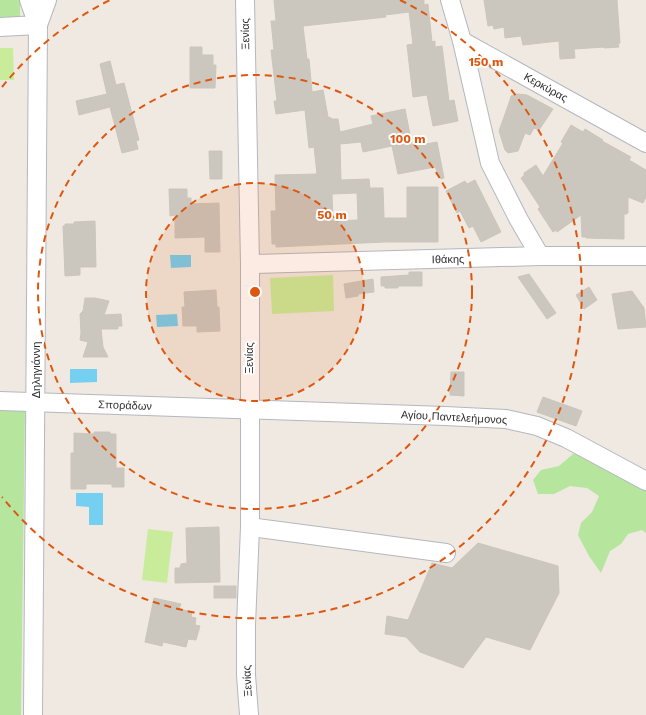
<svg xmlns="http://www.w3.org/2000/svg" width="646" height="715" viewBox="0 0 646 715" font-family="'Work Sans',sans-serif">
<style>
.green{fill:#b6e59e}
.pitch{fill:#c9ec9a}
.water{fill:#75cff0}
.building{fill:#cbc7bf;stroke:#cbc5ba;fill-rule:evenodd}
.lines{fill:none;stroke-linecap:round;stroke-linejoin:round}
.minor-casing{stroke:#b4b7c1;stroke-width:20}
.minor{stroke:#fff;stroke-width:18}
.ring{fill:none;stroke:#df570e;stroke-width:2;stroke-dasharray:7 5}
.labels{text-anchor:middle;stroke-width:4;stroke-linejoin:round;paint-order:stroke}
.street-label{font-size:11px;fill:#2e2e2e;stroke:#fff}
.centre{fill:#df570e;stroke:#fff;stroke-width:2}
.ring-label{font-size:12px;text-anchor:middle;font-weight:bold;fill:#df570e;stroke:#fff;stroke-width:4;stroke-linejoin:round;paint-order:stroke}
</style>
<rect width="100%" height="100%" fill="#efe9e1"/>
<g class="green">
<path d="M0 0H20V17L0 18Z"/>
<path d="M0 408 25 409 21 715H0Z"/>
<path d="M582 451 646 487V533L642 530 628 534 621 544 610 551 601 573 589 556 578 535 581 523 592 512 599 496 587 488 570 486 554 494H538L533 480 541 470 559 466 573 454Z"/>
</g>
<g class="pitch">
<path d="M0 48H13L14 80H0Z"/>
<path d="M333 275 334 311 272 314 270 278Z"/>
<path d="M148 529 173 532 167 583 142 580Z"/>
</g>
<g class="water">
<path d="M170 255H191V267L171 268Z"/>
<path d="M177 314 178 326 157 327 156 315Z"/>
<path d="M70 369H97V382L70 383Z"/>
<path d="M76 493H103V525H89V507L76 506Z"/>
</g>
<g class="building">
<path d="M274 0H424V5L428 4 432 42 435 41V47L442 46 449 101 454 100 458 121 433 126 427 95 413 97 407 45 413 44 409 12 385 15 386 17 303 26 307 59H309L312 92 323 90 328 117 331 118 332 119H338L340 132 373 124 371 116 405 109 412 145 415 146 437 142 444 178 441 179 435 167 398 174 392 146 363 152 361 142 340 144 341 180 369 179 370 188H383L384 218H407V187H438V242H385L297 246 276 247V244H272L271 211H276L275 175 317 174 314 147 309 148 305 110 276 114 274 101H277L271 50H274L271 21H276ZM357 193 358 220 333 221 332 194Z"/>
<path d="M484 0H617L620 43 618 44 619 47 604 48V47L574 49 575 58 560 59 559 41 523 45 521 36 505 38 504 27 494 29 493 25 488 26Z"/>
<path d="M190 47H202V55H213V65H216L215 88H190Z"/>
<path d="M110 61 116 85 124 83 139 140 136 141 138 149 122 153 110 107 79 115 76 101 107 94 100 64Z"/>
<path d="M517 94 527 95 553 109 539 130 534 128 530 135 525 133 518 151 508 153 505 150 499 131 510 100 511 96Z"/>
<path d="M571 125 583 132 585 129 603 140 602 141 631 157 629 160 646 170V197L643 203 628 197V213H627V214H624V239L586 238V237H582L581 215 557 232 556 230 553 232 538 209 540 207 521 178 524 176V173L536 165 543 176 563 143 561 142Z"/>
<path d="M209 151H222V179H210Z"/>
<path d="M475 180 501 232 481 242 473 226 469 228 460 211 457 213 446 191 465 181 467 184Z"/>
<path d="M169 189H187V198H191V204L219 203 220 252H205V237L175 238V215L170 216Z"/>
<path d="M95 221 96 267H80V275L65 276 63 226H65V224H74V222Z"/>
<path d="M409 272H422V286H398V288H385V286H381V277L409 275Z"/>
<path d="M529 274 556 313 547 319 518 277Z"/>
<path d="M373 279 374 292 358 294V296L346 298 344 284Z"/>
<path d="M589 287 597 300 584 309 576 295Z"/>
<path d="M216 290 217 307H219L220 331 197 332V326H183L182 307H185L184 292Z"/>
<path d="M632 291 644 308 646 327 618 329 612 294Z"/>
<path d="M85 298H95L109 301 104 315 121 314 122 326H118V329H101L103 347 108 357H83L88 342 80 340 81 333 80 314 83 311Z"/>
<path d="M451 372H464V396L450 395Z"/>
<path d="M543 397 582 411 576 426 537 412Z"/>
<path d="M94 432H110V434H116V468H124V487H112V484H86V489H71V453H74V433L94 434Z"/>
<path d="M219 527 220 582 175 583V568H180L181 564 187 563 186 528Z"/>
<path d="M478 543 558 566 559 593 530 650 486 637 463 668 420 652 406 637 385 634 387 616 408 620 432 563 452 568Z"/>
<rect x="214" y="586" width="22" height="12"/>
<path d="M154 598 181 604 179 609 192 612 191 617 196 618 195 625 200 626 196 640 188 639 186 647 163 642 162 646 145 642Z"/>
</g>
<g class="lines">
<defs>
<g id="minor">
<path d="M245 0 250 264V527L246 625V675L249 715"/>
<path d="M450 0 462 41 646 143"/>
<path d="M0 27 38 25 29 0"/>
<path d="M462 41 490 163 519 220 540 256"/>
<path d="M250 264 540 256H646"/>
<path d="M0 401 445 416 506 419 537 426 566 438 646 481"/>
<path d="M250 527 446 553"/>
<path d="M33 715 38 25 47 0"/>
</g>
</defs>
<use href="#minor" class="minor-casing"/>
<use href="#minor" class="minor"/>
</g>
<circle cx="255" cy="292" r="109" fill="#df570e" fill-opacity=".12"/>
<g class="ring">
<circle cx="255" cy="292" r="109"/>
<circle cx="255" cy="292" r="217"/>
<path d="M2 87A326 326 0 0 1 110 0M400 0A326 326 0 1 1 2 497"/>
</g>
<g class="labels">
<g class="street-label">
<text transform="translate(245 34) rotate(-91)" y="4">Ξενίας</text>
<text transform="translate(546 87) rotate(29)" y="4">Κερκύρας</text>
<text transform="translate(448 259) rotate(-1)" y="4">Ιθάκης</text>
<text transform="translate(249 358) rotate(-90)" y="4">Ξενίας</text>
<text transform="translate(36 370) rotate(-90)" y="4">Δηληγιάννη</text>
<text transform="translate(125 405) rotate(2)" y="4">Σποράδων</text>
<text transform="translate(454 417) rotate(3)" y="4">Αγίου Παντελεήμονος</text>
<text transform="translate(247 681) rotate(-93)" y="4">Ξενίας</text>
</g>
</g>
<circle cx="255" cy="292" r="6" class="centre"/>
<g class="ring-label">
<text x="486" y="66">150 m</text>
<text x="408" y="143">100 m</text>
<text x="332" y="219">50 m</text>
</g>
</svg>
